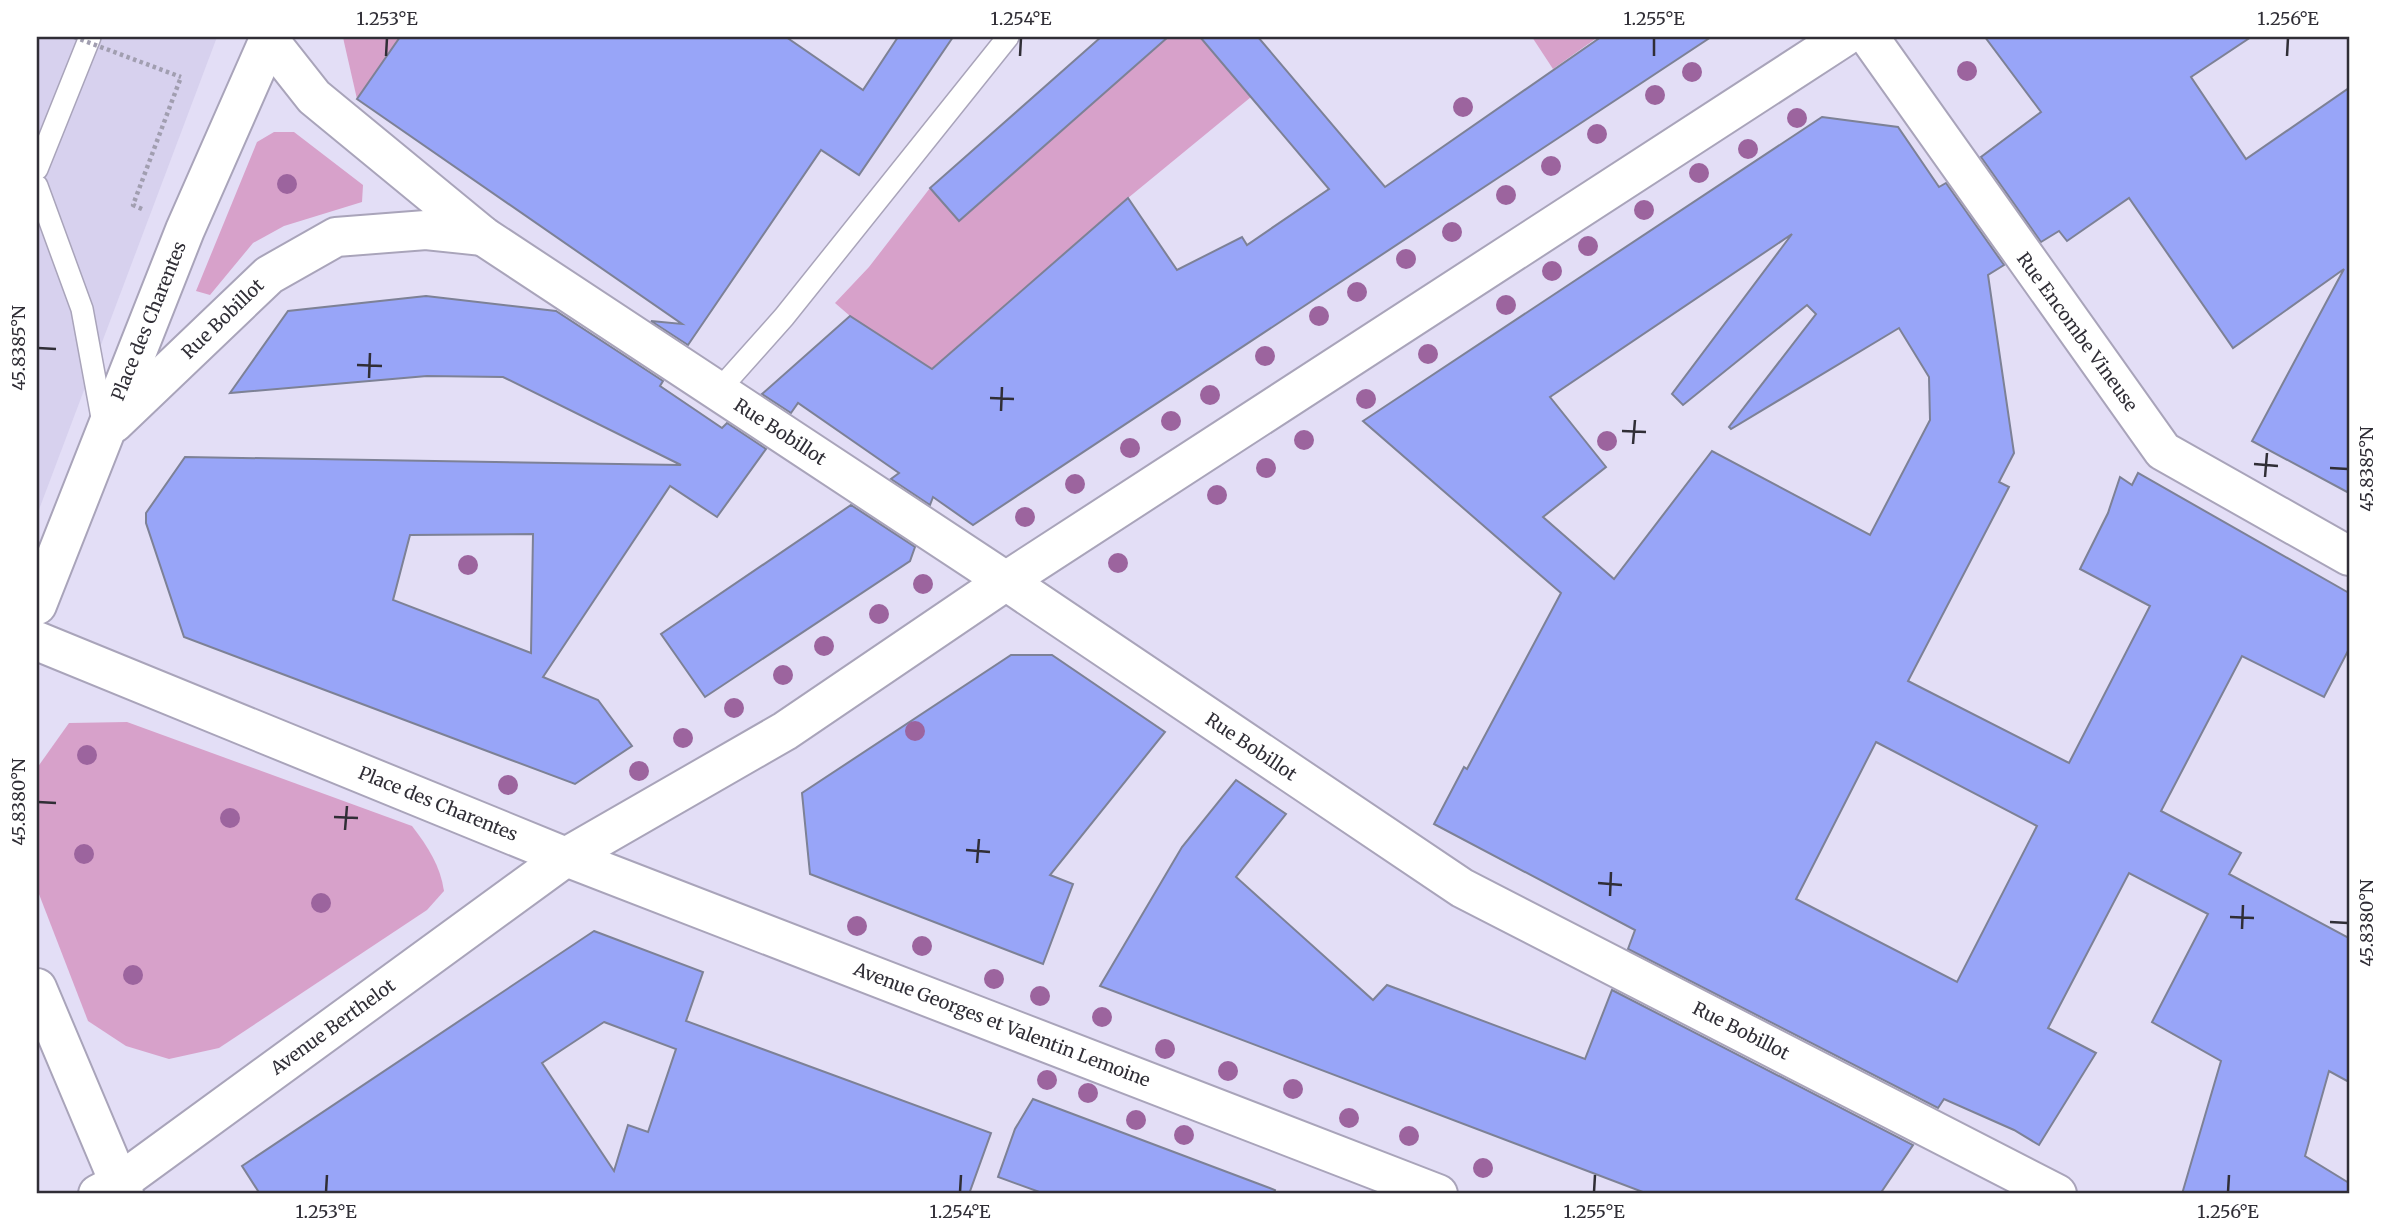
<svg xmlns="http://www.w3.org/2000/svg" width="2386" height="1231" viewBox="0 0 2386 1231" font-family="Merriweather,serif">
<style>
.built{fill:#d7d1ee}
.green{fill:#d7a1ca}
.building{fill:#98a5f8;stroke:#7d8196;stroke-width:2;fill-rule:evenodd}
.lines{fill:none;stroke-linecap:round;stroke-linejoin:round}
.lane-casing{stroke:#a9a4ba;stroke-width:24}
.street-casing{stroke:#a9a4ba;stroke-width:42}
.path{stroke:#a19eb0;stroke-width:4.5;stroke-dasharray:3.5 3.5;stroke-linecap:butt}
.lane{stroke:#fff;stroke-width:21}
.street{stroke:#fff;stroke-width:38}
.path-bridge{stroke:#a19eb0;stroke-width:4.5;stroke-dasharray:3.5 3.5;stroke-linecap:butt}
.tree{fill:#9c649e}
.ticks{fill:none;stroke:#302e36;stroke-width:2.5}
.labels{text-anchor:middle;stroke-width:5;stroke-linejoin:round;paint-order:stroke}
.street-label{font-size:18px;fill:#302e36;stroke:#fff}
.neatline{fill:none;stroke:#302e36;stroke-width:2.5}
.ticks-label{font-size:18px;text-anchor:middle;fill:#302e36}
</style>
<rect width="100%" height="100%" fill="#e3def6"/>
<path class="built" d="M37 37H217L37 515Z"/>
<g class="green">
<path d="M343 37H400L357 99 344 42Z"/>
<path d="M1168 37H1200L1251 97 1128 198 932 369 850 316 835 303 869 267 930 188 959 220Z"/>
<path d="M1532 37H1598L1553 69Z"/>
<path d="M274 132H294L363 185 362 202 284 226 253 243 210 295 196 291 257 142Z"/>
<path d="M127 722 412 826C428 847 440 865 444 891L427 910 219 1048 169 1059 126 1046 88 1021 37 889V768L69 723Z"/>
</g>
<g class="building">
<path d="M400 37H786L863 90 898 37H953L859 175 821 150 688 345 651 321 682 324 357 99Z"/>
<path d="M1101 37H1168L959 221 930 188Z"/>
<path d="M1200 37H1258L1385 187 1601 37H1711L973 525 933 497 930 505 891 479 899 473 798 403 791 413 762 394 850 316 932 369 1128 198 1177 270 1242 237 1247 245 1329 189Z"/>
<path d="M1985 37H2251L2191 77 2246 159 2349 88V493L2252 441 2344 269 2233 348 2129 198 2067 241 2059 231 2041 242 1981 157 2041 112Z"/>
<path d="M1822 117 1898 127 1939 187 1946 183 2004 265 1988 275 2014 453 1999 482 2009 487 1908 681 2069 763 2150 606 2080 569 2108 513 2120 477 2132 485 2138 473 2349 593V649L2324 697 2242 656 2161 811 2241 853 2229 874 2349 938V1082L2329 1071 2305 1156 2349 1183V1194H2182L2221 1061 2152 1022 2208 914 2129 873 2048 1028 2096 1053 2039 1145 2014 1130 1944 1099 1938 1108 1628 949 1635 930 1434 824 1464 767 1467 769 1561 593 1363 421ZM1792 234 1672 394 1683 405 1807 305 1816 314 1729 427 1731 429 1899 328 1929 377 1930 420 1870 535 1712 451 1614 579 1543 517 1606 467 1550 397ZM1876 742 2037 826 1957 982 1796 899Z"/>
<path d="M426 296 556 311 663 381 660 386 722 428 727 423 766 449 717 517 670 486 543 677 598 700 632 746 575 784 184 637 146 523V513L185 457 681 465 503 377 427 376 230 393 288 311ZM533 534 531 653 393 600 410 535Z"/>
<path d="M851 505 915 547 910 561 705 697 661 634Z"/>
<path d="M1011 655H1052L1165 732 1050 875 1073 884 1043 964 810 874 802 793Z"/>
<path d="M1236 780 1286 814 1236 877 1373 1000 1387 985 1585 1059 1612 990 1913 1145 1880 1194H1648L1100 986 1182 847Z"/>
<path d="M594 931 703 972 686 1021 991 1133 969 1194H260L242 1166ZM604 1022 676 1049 648 1132 628 1125 614 1171 542 1063Z"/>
<path d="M1033 1099 1275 1190 1274 1194H1045L998 1177 1015 1129Z"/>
</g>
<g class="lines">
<defs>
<g id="lane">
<path d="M37 169 90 37"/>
<path d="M37 186 82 309 103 423"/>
<path d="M718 391 784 317 1008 37"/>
</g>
<g id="street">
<path d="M1869 37 2163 451 2349 556"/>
<path d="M269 40 314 97 483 236 1006 581 1462 888 2057 1194"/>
<path d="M114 423 269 275 336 237 426 230 483 236"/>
<path d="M37 605 185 230 270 37"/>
<path d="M37 641 566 857 1438 1194"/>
<path d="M37 988 124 1194"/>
<path d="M98 1194 119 1183 566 857 785 731 1006 581 1844 37"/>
</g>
</defs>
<use href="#lane" class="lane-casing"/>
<use href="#street" class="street-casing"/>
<path class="path" d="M142 209 133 205 181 77"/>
<use href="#lane" class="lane"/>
<use href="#street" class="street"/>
<path class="path-bridge" d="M74 37 181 77"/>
</g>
<g class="tree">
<circle cx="1967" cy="71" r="10"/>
<circle cx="1692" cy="72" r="10"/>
<circle cx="1655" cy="95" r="10"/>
<circle cx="1463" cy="107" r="10"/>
<circle cx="1797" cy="118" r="10"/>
<circle cx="1597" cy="134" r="10"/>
<circle cx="1748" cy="149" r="10"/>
<circle cx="1551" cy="166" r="10"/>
<circle cx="1699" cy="173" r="10"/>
<circle cx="287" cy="184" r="10"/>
<circle cx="1506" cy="195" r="10"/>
<circle cx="1644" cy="210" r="10"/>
<circle cx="1452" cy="232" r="10"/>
<circle cx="1588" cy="246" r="10"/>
<circle cx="1406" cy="259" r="10"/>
<circle cx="1552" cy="271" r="10"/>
<circle cx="1357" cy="292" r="10"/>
<circle cx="1506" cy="305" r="10"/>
<circle cx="1319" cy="316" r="10"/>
<circle cx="1428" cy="354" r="10"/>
<circle cx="1265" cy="356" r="10"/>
<circle cx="1210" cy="395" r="10"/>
<circle cx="1366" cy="399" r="10"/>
<circle cx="1171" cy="421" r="10"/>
<circle cx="1304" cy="440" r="10"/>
<circle cx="1607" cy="441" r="10"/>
<circle cx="1130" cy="448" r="10"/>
<circle cx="1266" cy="468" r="10"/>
<circle cx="1075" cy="484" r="10"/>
<circle cx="1217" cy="495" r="10"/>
<circle cx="1025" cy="517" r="10"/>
<circle cx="1118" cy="563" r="10"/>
<circle cx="468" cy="565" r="10"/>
<circle cx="923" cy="584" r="10"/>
<circle cx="879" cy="614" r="10"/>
<circle cx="824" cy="646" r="10"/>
<circle cx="783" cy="675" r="10"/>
<circle cx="734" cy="708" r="10"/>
<circle cx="915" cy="731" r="10"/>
<circle cx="683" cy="738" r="10"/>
<circle cx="87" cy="755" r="10"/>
<circle cx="639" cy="771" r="10"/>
<circle cx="508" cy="785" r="10"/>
<circle cx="230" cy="818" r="10"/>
<circle cx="84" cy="854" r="10"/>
<circle cx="321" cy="903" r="10"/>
<circle cx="857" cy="926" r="10"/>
<circle cx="922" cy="946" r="10"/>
<circle cx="133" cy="975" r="10"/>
<circle cx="994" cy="979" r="10"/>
<circle cx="1040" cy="996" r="10"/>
<circle cx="1102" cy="1017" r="10"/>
<circle cx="1165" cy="1049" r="10"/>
<circle cx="1228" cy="1071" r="10"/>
<circle cx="1047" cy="1080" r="10"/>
<circle cx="1293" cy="1089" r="10"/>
<circle cx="1088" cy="1093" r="10"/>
<circle cx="1349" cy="1118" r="10"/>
<circle cx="1136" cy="1120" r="10"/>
<circle cx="1184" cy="1135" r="10"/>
<circle cx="1409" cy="1136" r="10"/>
<circle cx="1483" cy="1168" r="10"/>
</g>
<path class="ticks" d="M386 56 387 38M1020 56 1021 38M1654 56V38M2287 56 2288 38M38 348 56 349M357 365 382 366M369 378 370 353M990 398 1014 399M1001 411 1002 387M1622 431 1646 432M1633 444 1635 420M2254 464 2278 466M2330 468 2348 469M2265 477 2267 453M38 802 56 803M334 817 358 818M345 830 347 806M966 850 990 852M977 863 979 839M1598 883 1622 885M1610 896 1611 872M2230 917 2254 918M2330 922 2348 923M2242 929 2243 905M326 1192 327 1175M960 1192 961 1175M1594 1192 1595 1175M2228 1192 2229 1175"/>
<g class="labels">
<g class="street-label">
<text transform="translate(223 319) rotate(-44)" y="6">Rue Bobillot</text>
<text transform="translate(149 321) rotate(-68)" y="6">Place des Charentes</text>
<text transform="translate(2077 332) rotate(54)" y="6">Rue Encombe Vineuse</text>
<text transform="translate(780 432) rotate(33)" y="6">Rue Bobillot</text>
<text transform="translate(1251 747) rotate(34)" y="6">Rue Bobillot</text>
<text transform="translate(438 804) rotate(22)" y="6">Place des Charentes</text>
<text transform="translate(1002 1025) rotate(21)" y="6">Avenue Georges et Valentin Lemoine</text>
<text transform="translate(333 1027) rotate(-36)" y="6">Avenue Berthelot</text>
<text transform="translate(1741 1031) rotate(27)" y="6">Rue Bobillot</text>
</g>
</g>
<rect width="2386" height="1231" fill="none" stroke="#ffffff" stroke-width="77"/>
<rect x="38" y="38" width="2310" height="1154" class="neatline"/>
<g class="ticks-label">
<text x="387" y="25">1.253°E</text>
<text x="1021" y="25">1.254°E</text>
<text x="1654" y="25">1.255°E</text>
<text x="2288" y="25">1.256°E</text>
<text transform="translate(19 348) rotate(-90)" y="6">45.8385°N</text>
<text transform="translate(2367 469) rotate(-90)" y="6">45.8385°N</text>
<text transform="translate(19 802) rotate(-90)" y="6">45.8380°N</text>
<text transform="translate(2367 923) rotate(-90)" y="6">45.8380°N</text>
<text x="326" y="1218">1.253°E</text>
<text x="960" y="1218">1.254°E</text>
<text x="1594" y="1218">1.255°E</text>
<text x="2228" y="1218">1.256°E</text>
</g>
</svg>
